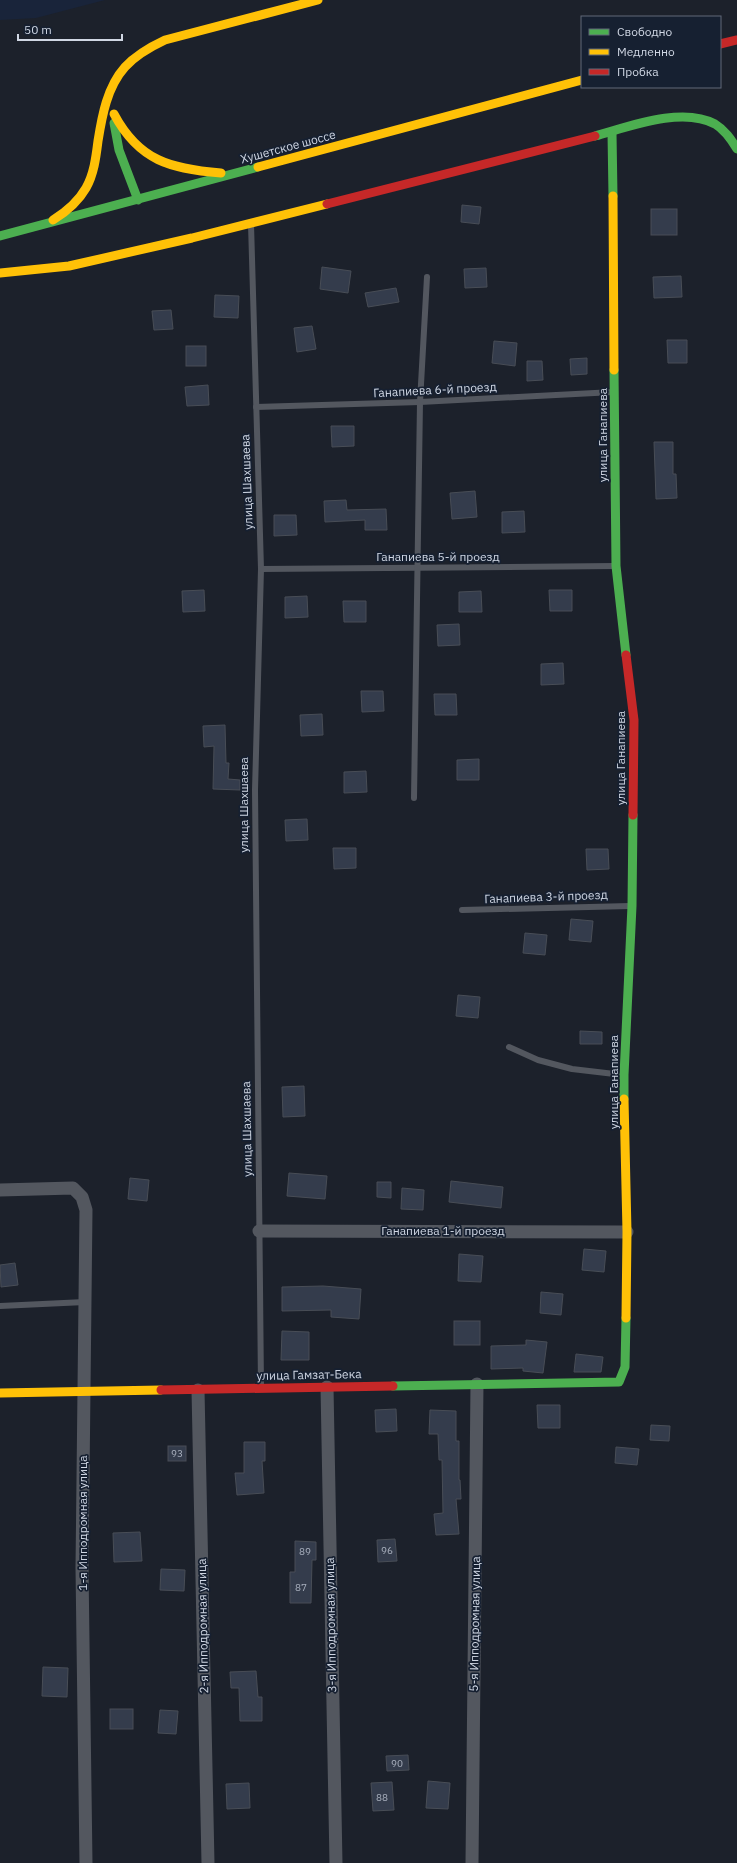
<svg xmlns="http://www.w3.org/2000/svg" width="737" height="1863" viewBox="0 0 737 1863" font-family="'IBM Plex Sans',sans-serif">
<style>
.built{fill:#19243a}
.building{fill:#343c4c;stroke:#484d56}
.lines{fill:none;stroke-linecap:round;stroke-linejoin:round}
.lane{stroke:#53575f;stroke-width:6}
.street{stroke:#53575f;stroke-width:13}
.fast{stroke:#4caf50;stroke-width:9}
.slow{stroke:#ffc107;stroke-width:9}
.jam{stroke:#c62828;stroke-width:9}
.labels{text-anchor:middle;stroke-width:3.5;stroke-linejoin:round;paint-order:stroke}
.number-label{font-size:10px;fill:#a9b0be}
.street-label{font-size:12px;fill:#d0d7e4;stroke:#162031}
</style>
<rect width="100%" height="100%" fill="#1c212b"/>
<path class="built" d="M0 0H105L36 18 0 20Z"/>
<g class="building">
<path d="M462 205 481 207 479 224 461 222Z"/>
<rect x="651" y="209" width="26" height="26"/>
<path d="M322 267 351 271 348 293 320 289Z"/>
<path d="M486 268 487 287 465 288 464 269Z"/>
<path d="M681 276 682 297 654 298 653 277Z"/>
<path d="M396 288 399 302 368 307 365 293Z"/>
<path d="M215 295 239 296 238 318 214 317Z"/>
<path d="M171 310 173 329 154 330 152 311Z"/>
<path d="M312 326 316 349 297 352 294 328Z"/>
<path d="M667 340H687V363H668Z"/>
<path d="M494 341 517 343 515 366 492 363Z"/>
<rect x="186" y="346" width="20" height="20"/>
<path d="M587 358V374L571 375 570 359Z"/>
<path d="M527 361H542L543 380 527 381Z"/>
<path d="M208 385 209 405 187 406 185 387Z"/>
<path d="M331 426H354V446L332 447Z"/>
<path d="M654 442H673V474H676L677 498 656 499Z"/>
<path d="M475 491 477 517 452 519 450 493Z"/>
<path d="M346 500 347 510 386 509 387 530H365V520L325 522 324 501Z"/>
<path d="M524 511 525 532 502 533V512Z"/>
<path d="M274 515H296L297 535 274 536Z"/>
<path d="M204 590 205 611 183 612 182 591Z"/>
<path d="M549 590H572V611H550Z"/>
<path d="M481 591 482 612H459V592Z"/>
<path d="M307 596 308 617 285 618V597Z"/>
<path d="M343 601H366V622H344Z"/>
<path d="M459 624 460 645 438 646 437 625Z"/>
<path d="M563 663 564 684 541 685V664Z"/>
<path d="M361 691H383L384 711 362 712Z"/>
<path d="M434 694H456L457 715H435Z"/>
<path d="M322 714 323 735 301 736 300 715Z"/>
<path d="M225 725 226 763H229L228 779 240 780V790L213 789 214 746 204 747 203 726Z"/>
<path d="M479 759V780H457V760Z"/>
<path d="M366 771 367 792 344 793V772Z"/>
<path d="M307 819 308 840 286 841 285 820Z"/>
<path d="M333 848H356V868L334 869Z"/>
<path d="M586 849H608L609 869 587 870Z"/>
<path d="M571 919 593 921 591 942 569 940Z"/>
<path d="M525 933 547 935 545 955 523 953Z"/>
<path d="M458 995 480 997 478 1018 456 1016Z"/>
<path d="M580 1031 602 1032V1044H580Z"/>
<path d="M304 1086 305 1116 283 1117 282 1087Z"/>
<path d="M289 1173 327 1176 325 1199 287 1196Z"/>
<path d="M130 1178 149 1180 147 1201 128 1199Z"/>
<path d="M451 1181 503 1187 501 1208 449 1202Z"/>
<path d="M377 1182H391V1198L377 1197Z"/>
<path d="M402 1188 424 1190 423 1210 401 1209Z"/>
<path d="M584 1249 606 1251 604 1272 582 1270Z"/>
<path d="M459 1254 483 1256 481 1282 458 1281Z"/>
<path d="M15 1263 18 1285 1 1287 0 1265Z"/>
<path d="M323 1286 361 1289 359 1319 331 1317V1310L282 1311V1287Z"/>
<path d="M541 1292 563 1294 561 1315 540 1313Z"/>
<rect x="454" y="1321" width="26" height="24"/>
<path d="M282 1331 309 1332V1360H281Z"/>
<path d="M526 1340 547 1342 543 1373 523 1371V1368L491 1369V1346L526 1345Z"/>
<path d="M576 1354 603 1357 601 1372H574Z"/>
<path d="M537 1405H560V1428H538Z"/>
<path d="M396 1409 397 1431 376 1432 375 1410Z"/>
<path d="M430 1410 456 1411V1441H459V1480H460L461 1499H456L459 1534 436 1535 434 1514 443 1513 442 1460H439L438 1434H429Z"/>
<path d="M651 1425 670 1426 669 1441 650 1440Z"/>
<path d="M244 1442H265V1461H262L264 1493 237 1495 235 1473H244Z"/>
<rect x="168" y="1446" width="18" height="15"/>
<path d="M616 1447 639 1449 637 1465 615 1463Z"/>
<path d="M140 1532 142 1561 114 1562 113 1533Z"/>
<path d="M395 1539 397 1561 378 1562 377 1540Z"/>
<path d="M295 1541 316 1542V1560H312L311 1603H290V1572H295Z"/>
<path d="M161 1569 185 1570 184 1591 160 1590Z"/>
<path d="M43 1667 68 1668 67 1697 42 1696Z"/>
<path d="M256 1671 258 1697H262V1721H240L239 1688H231L230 1672Z"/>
<rect x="110" y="1709" width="23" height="20"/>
<path d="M160 1710 178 1711 176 1734 158 1733Z"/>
<path d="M408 1755 409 1770 387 1771 386 1756Z"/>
<path d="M428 1781 450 1783 448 1809 426 1808Z"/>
<path d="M392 1782 394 1810 373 1811 371 1783Z"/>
<path d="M249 1783 250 1808 227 1809 226 1784Z"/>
</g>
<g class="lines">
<g class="lane">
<path d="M251 224 261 569 255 790 261 1387"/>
<path d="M256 407 420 402 614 392"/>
<path d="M261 569 615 566"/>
<path d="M414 798 420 402 427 277"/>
<path d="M462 910 630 906"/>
<path d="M509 1047 538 1060 572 1069 623 1075"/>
<path d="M0 1306 85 1302"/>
</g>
<g class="street">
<path d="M0 1190 73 1188 82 1197 86 1210 82 1568 86 1863"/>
<path d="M259 1231 627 1232"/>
<path d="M327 1387 336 1863"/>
<path d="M198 1390 208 1863"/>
<path d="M472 1863 477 1384"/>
</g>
<g class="fast">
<path d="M114 123 119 150 138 200"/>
<path d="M612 133 613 196"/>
<path d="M595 136C628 127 682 106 715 124 725 130 731 139 737 149"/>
<path d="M0 236 258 167"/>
<path d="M614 370 616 566 626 655"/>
<path d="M624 1099V1075L632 906 633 815"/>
<path d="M393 1386 619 1382 625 1367 626 1318"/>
</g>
<g class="slow">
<path d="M114 114C139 161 171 169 221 173"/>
<path d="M258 167 582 80"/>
<path d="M613 196 614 370"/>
<path d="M53 220C66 212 78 202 86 188 94 174 96 157 98 141 102 116 107 87 125 67 136 55 150 47 165 40L318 0"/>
<path d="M0 273 69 266 192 238 327 204"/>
<path d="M624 1099 627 1232 626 1318"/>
<path d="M0 1393 161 1390"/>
</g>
<g class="jam">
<path d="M720 44 737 40"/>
<path d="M327 204 595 136"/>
<path d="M626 655 634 720 633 815"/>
<path d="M161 1390 393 1386"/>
</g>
</g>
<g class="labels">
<g class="number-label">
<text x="177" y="1457">93</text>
<text x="387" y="1554">96</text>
<text x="305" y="1555">89</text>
<text x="301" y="1591">87</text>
<text x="397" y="1767">90</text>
<text x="382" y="1801">88</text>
</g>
<g class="street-label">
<text transform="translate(288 147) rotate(-15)" y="4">Хушетское шоссе</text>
<text transform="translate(435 390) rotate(-3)" y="4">Ганапиева 6-й проезд</text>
<text transform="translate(603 435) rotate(-90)" y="4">улица Ганапиева</text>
<text transform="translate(247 482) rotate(-92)" y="4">улица Шахшаева</text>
<text x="438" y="561">Ганапиева 5-й проезд</text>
<text transform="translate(621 758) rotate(-90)" y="4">улица Ганапиева</text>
<text transform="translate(244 805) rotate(-90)" y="4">улица Шахшаева</text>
<text transform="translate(546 897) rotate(-2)" y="4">Ганапиева 3-й проезд</text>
<text transform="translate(614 1082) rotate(-90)" y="4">улица Ганапиева</text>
<text transform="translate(247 1129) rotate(-91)" y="4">улица Шахшаева</text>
<text x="443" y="1235">Ганапиева 1-й проезд</text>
<text transform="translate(309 1375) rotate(-1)" y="4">улица Гамзат-Бека</text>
<text transform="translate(83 1523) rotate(-90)" y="4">1-я Ипподромная улица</text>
<text transform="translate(475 1624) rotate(-89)" y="4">5-я Ипподромная улица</text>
<text transform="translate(331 1625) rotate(-91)" y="4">3-я Ипподромная улица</text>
<text transform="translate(203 1626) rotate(-91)" y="4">2-я Ипподромная улица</text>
</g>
</g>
<rect x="581" y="16" width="140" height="72" fill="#162031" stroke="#606979"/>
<rect x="589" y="29" width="20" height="6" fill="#4caf50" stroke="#606979"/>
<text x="617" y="36" font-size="12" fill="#d0d7e4">Свободно</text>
<rect x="589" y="49" width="20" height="6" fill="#ffc107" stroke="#606979"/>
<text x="617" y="56" font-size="12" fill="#d0d7e4">Медленно</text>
<rect x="589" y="69" width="20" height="6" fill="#c62828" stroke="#606979"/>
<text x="617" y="76" font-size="12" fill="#d0d7e4">Пробка</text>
<path d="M18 34v6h104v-6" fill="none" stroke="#d0d7e4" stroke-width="2"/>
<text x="24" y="34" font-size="12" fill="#d0d7e4" stroke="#162031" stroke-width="3" paint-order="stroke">50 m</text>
</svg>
